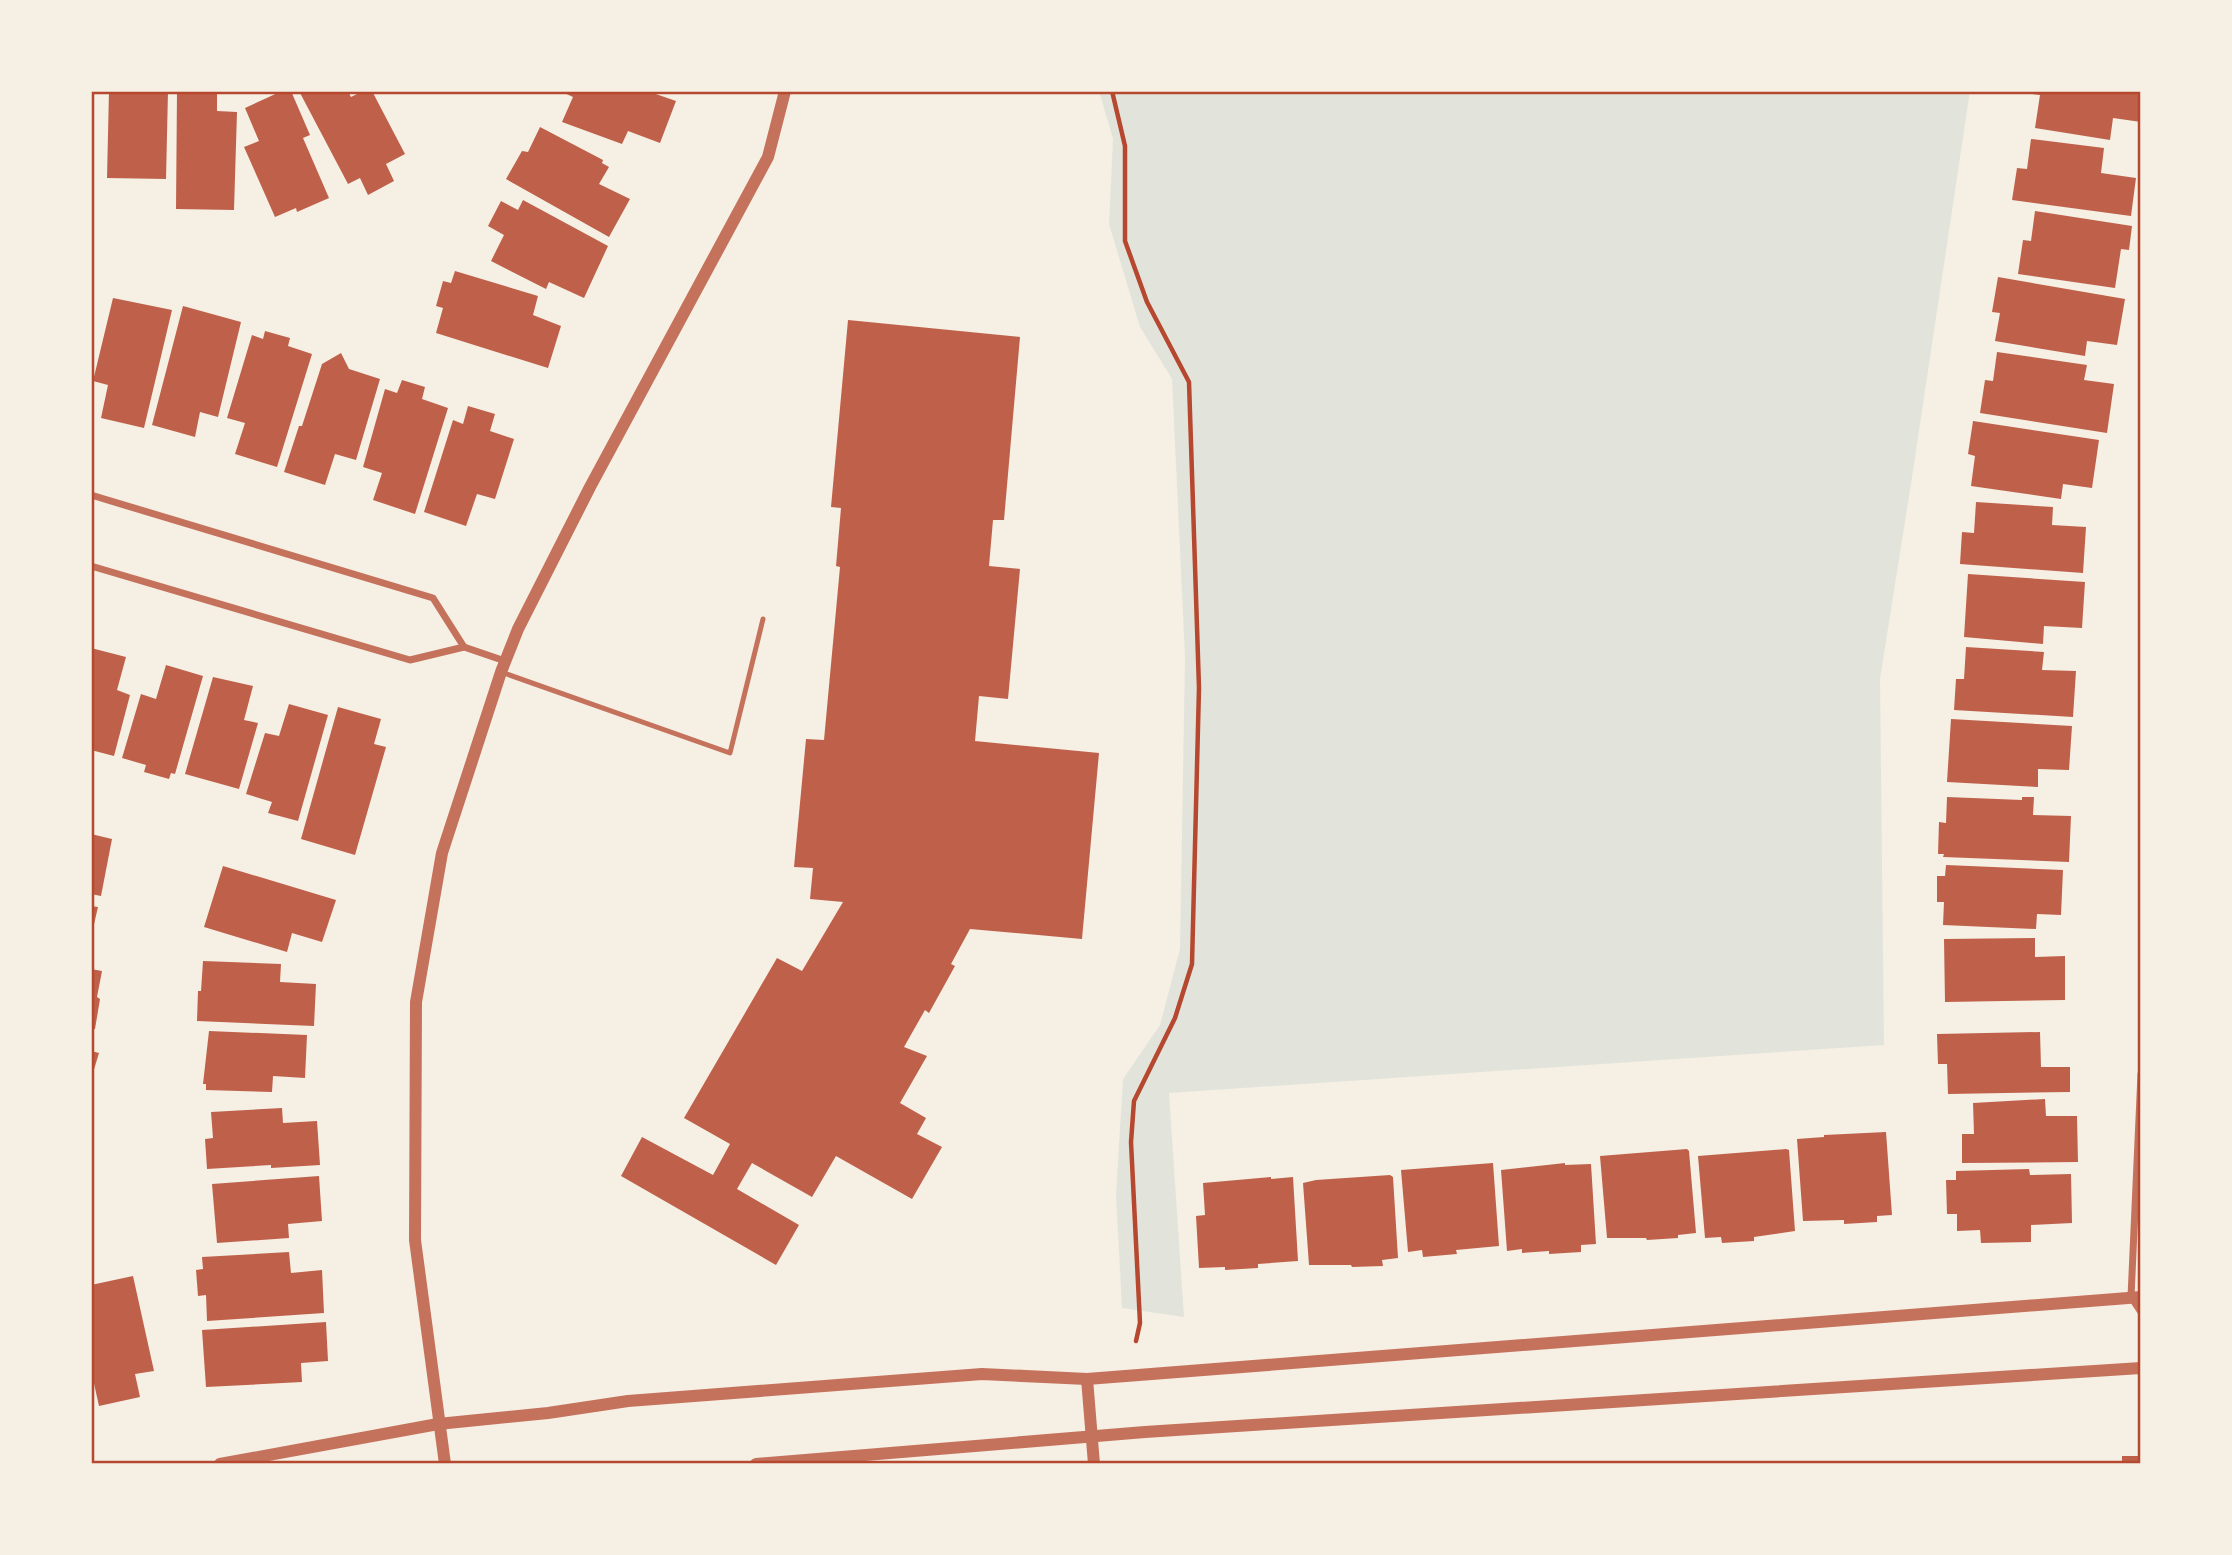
<svg xmlns="http://www.w3.org/2000/svg" width="2232" height="1555" viewBox="0 0 2232 1555" font-family="Helvetica,sans-serif">
<style>
.green{fill:#e2e4dc}
.building{fill:#bf614a}
.lines{fill:none;stroke-linecap:round;stroke-linejoin:round}
.path{stroke:#b5482f;stroke-width:4.5}
.service{stroke:#c5725c;stroke-width:5}
.minor{stroke:#c5725c;stroke-width:7}
.tertiary{stroke:#c5725c;stroke-width:12}
.neatline{fill:none;stroke:#b5482f;stroke-width:2.5}
</style>
<rect width="100%" height="100%" fill="#f6efe4"/>
<path class="green" d="M1099 91H1970L1913 471 1880 679 1884 1045 1169 1093 1184 1317 1122 1308 1116 1194 1123 1079 1160 1025 1180 949 1185 657 1172 379 1140 327 1109 224 1113 139Z"/>
<g class="building">
<path d="M109 91H168L166 179 107 178Z"/>
<path d="M177 91H217V111L237 112 234 210 176 209Z"/>
<path d="M282 91H291L310 135 303 138 329 198 297 212 296 208 275 217 244 147 259 141 245 108Z"/>
<path d="M299 91H348L351 97 363 91H372L405 154 386 164 394 181 368 195 360 178 348 184Z"/>
<path d="M560 91H647L676 101 660 143 628 131 622 144 562 122 573 97Z"/>
<path d="M2033 91H2141V122L2113 118 2110 140 2035 128 2040 95 2032 94Z"/>
<path d="M540 127 603 160 602 163 609 167 599 184 630 199 609 237 506 179 522 151 528 152Z"/>
<path d="M2031 139 2104 148 2101 173 2136 178 2131 216 2012 200 2017 168 2027 169Z"/>
<path d="M523 200 608 246 584 298 549 282 546 289 491 261 504 235 488 226 501 201 518 210Z"/>
<path d="M2035 211 2132 226 2129 250 2121 249 2115 288 2018 274 2023 240 2031 241Z"/>
<path d="M455 271 538 296 533 315 561 326 548 368 436 333 443 308 436 306 443 281 451 283Z"/>
<path d="M1998 277 2125 299 2117 345 2087 341 2085 356 1995 341 2000 313 1992 312Z"/>
<path d="M113 298 172 310 144 428 101 418 108 385 93 381Z"/>
<path d="M183 306 241 322 218 417 200 412 195 437 152 425Z"/>
<path d="M848 320 1020 337 1004 520H993L989 566 1020 569 1008 699 979 696 975 741 1099 753 1082 939 970 929 951 964 955 966 929 1013 925 1010 904 1047 927 1056 900 1103 926 1118 917 1134 942 1147 912 1199 836 1156 812 1197 752 1163 737 1189 799 1225 776 1265 621 1176 642 1137 713 1175 730 1144 684 1118 777 958 802 971 843 902 810 899 813 868 794 867 806 739 824 740 840 567 836 566 841 508 831 507Z"/>
<path d="M265 331 290 338 288 346 312 354 277 467 235 454 245 423 227 418 252 335 263 339Z"/>
<path d="M1997 352 2087 365 2084 380 2114 384 2107 433 1980 413 1985 380 1993 381Z"/>
<path d="M341 353 349 369 380 379 356 460 335 454 325 485 284 472 299 426H302L322 364Z"/>
<path d="M402 380 425 387 422 399 448 408 415 514 373 500 382 473 363 467 385 389 397 393Z"/>
<path d="M468 406 495 414 490 431 514 439 495 499 477 494 466 526 424 512 453 420 463 424Z"/>
<path d="M1973 421 2099 440 2092 488 2063 484 2061 499 1971 486 1975 456 1968 454Z"/>
<path d="M1976 502 2053 507 2052 525 2086 527 2083 573 1960 564 1962 532 1974 533Z"/>
<path d="M1968 574 2085 582 2082 628 2044 626 2043 644 1964 637Z"/>
<path d="M1966 647 2044 652 2042 670 2076 671 2073 717 1954 710 1956 679H1964Z"/>
<path d="M91 648 126 657 117 690 130 695 114 756 91 750Z"/>
<path d="M166 665 203 676 175 774 171 773 169 779 144 772 146 765 122 758 141 694 156 699Z"/>
<path d="M213 677 253 686 244 720 258 723 239 789 185 774Z"/>
<path d="M289 704 328 715 298 821 268 813 272 802 246 794 265 733 279 736Z"/>
<path d="M338 707 381 719 374 744 386 747 355 855 301 839Z"/>
<path d="M1951 719 2072 726 2069 770 2038 769V787L1947 782Z"/>
<path d="M1947 797 2022 800V797H2034L2033 815 2071 816 2069 862 1943 857 1944 854H1938L1939 822 1946 823Z"/>
<path d="M91 834 112 839 101 896 91 894Z"/>
<path d="M1946 865 2063 870 2061 915 2037 914 2036 929 1943 925 1944 902H1937V876H1945Z"/>
<path d="M223 866 336 900 322 942 292 933 287 952 204 927Z"/>
<path d="M91 906 98 907 92 933H91Z"/>
<path d="M2035 938V957L2065 956V1000L1945 1002 1944 939Z"/>
<path d="M203 961 281 964 280 982 316 984 314 1026 197 1021 198 991H201Z"/>
<path d="M91 969 102 971 97 997 100 999 95 1029H91Z"/>
<path d="M209 1031 307 1035 305 1078 273 1076 272 1092 206 1090V1084H203Z"/>
<path d="M2040 1032 2041 1067H2070V1092L1948 1094 1947 1064H1938L1937 1034Z"/>
<path d="M91 1051 99 1053 92 1076H91Z"/>
<path d="M2045 1099 2046 1116H2077L2078 1162 1962 1163V1134H1974L1973 1103Z"/>
<path d="M282 1108 283 1123 317 1121 320 1165 271 1168V1165L207 1169 205 1139 213 1138 211 1112Z"/>
<path d="M1886 1132 1892 1215 1877 1216V1222L1844 1224V1220L1803 1221 1797 1139 1824 1137V1135Z"/>
<path d="M1687 1149 1689 1151 1696 1233 1678 1235V1238L1647 1240 1646 1238H1607L1600 1156Z"/>
<path d="M1786 1149 1789 1150 1795 1231 1754 1237V1241L1722 1243 1721 1237 1705 1238 1698 1156Z"/>
<path d="M1493 1163 1499 1246 1456 1250 1457 1254 1423 1257 1422 1250 1408 1252 1401 1170Z"/>
<path d="M1565 1163V1165L1591 1164 1596 1244 1581 1245V1252L1549 1254V1251L1522 1253V1249L1507 1251 1501 1170Z"/>
<path d="M2029 1169 2030 1175 2071 1174 2072 1223 2031 1225V1242L1981 1243 1980 1230 1957 1231V1214H1947L1946 1180H1956V1171Z"/>
<path d="M1390 1175 1393 1177 1398 1258 1382 1260 1383 1266 1352 1267 1351 1265H1309L1303 1183 1316 1180Z"/>
<path d="M319 1176 322 1221 288 1224 289 1238 217 1243 212 1184Z"/>
<path d="M1271 1177V1179L1293 1177 1298 1261 1258 1264V1268L1225 1270V1267L1199 1268 1196 1216 1205 1215 1203 1183Z"/>
<path d="M289 1252 291 1273 322 1270 324 1313 207 1321 206 1295 198 1296 196 1270 203 1269 202 1257Z"/>
<path d="M133 1276 154 1371 135 1374 140 1397 99 1406 91 1370V1285Z"/>
<path d="M326 1322 328 1361 301 1363 302 1382 206 1387 202 1330Z"/>
<rect x="2122" y="1456" width="19" height="8"/>
</g>
<g class="lines">
<path class="path" d="M1112 91 1125 146V241L1147 302 1189 382 1199 688 1192 964 1175 1018 1134 1101 1131 1142 1140 1323 1136 1341"/>
<path class="service" d="M501 672 730 753 763 619"/>
<g class="minor">
<path d="M91 495 433 598 464 647"/>
<path d="M91 566 410 660 464 647 505 661"/>
<path d="M2141 1074 2131 1297 2141 1312"/>
</g>
<g class="tertiary">
<path d="M1087 1379 1094 1464"/>
<path d="M220 1464 438 1424 548 1413 628 1401 982 1374 1087 1379 2141 1297"/>
<path d="M445 1464 415 1240 416 1002 442 853 501 672 518 629 590 487 768 157 785 91"/>
<path d="M756 1464 1145 1432 2141 1368"/>
</g>
</g>
<rect width="2232" height="1555" fill="none" stroke="#f6efe4" stroke-width="186"/>
<rect x="93" y="93" width="2046" height="1369" class="neatline"/>
</svg>
